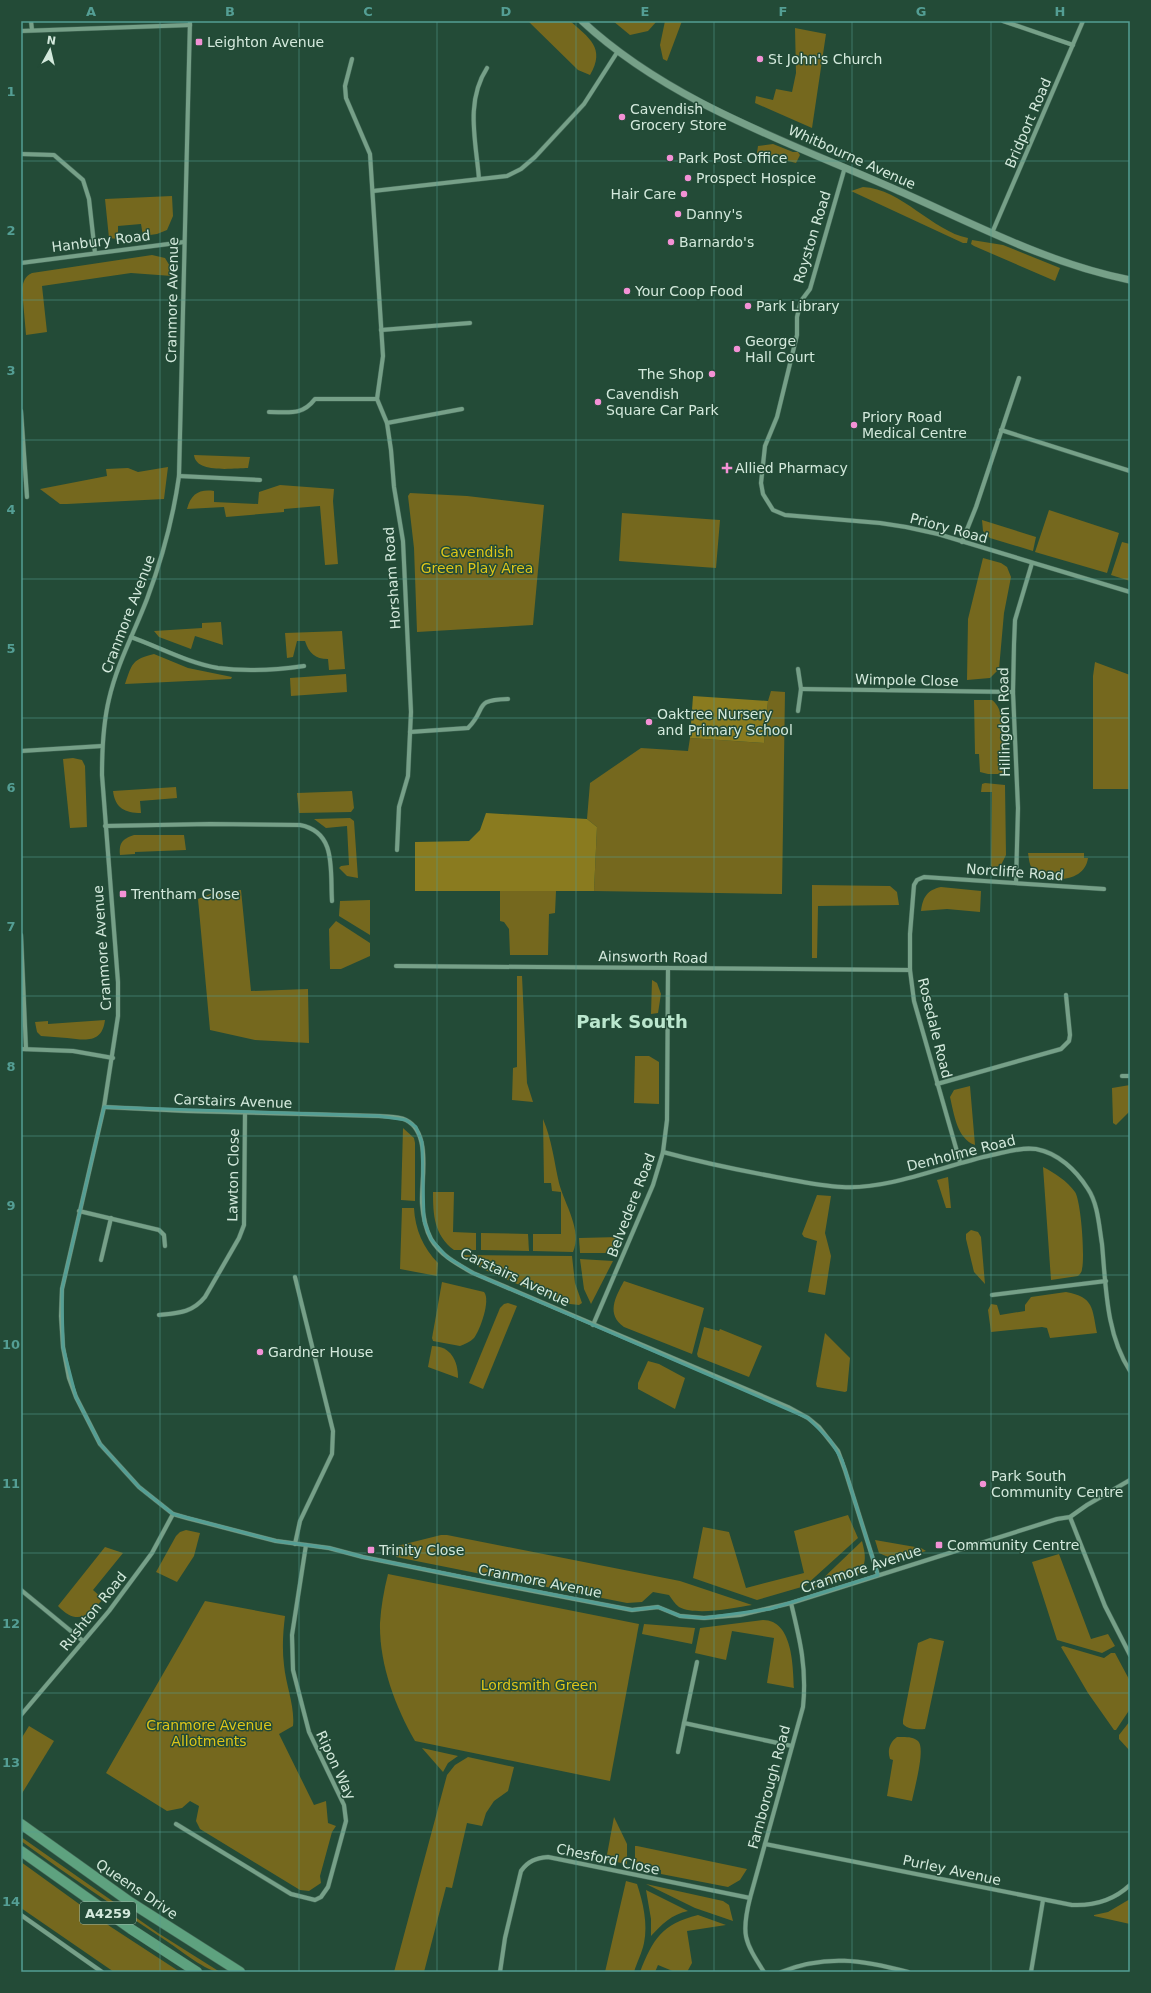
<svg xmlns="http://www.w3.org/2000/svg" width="1151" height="1993" viewBox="0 0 1151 1993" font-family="'DejaVu Sans',sans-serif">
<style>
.green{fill:#75681e}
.forest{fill:#8a7b1f}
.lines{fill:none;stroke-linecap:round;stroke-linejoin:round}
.minor-casing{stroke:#446857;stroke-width:5}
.tertiary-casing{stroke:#446857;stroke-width:8}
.primary-casing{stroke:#446857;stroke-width:11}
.minor{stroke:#76a088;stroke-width:4}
.tertiary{stroke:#76a088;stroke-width:7}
.primary{stroke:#5ea27f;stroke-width:10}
.marked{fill:none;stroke:#549e94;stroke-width:3;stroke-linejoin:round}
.grid{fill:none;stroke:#549e94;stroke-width:1;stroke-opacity:0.55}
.poi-dot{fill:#f391d5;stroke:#234b37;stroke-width:1.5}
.labels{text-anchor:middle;stroke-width:3;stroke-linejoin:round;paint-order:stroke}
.shield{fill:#234b37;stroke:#9ebaaa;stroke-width:1}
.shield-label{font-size:13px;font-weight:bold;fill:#d3e9dc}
.poi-label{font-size:14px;fill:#d3e9dc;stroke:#234b37;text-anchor:start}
.street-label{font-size:14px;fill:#d3e9dc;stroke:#234b37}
.park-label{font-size:14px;fill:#dec519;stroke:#234b37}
.district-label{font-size:18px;font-weight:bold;fill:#bbe7ce;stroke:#234b37}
.neatline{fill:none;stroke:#549e94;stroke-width:1.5}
.grid-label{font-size:13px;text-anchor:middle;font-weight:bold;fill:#549e94}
</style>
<rect width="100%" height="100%" fill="#234b37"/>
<g class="green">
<path d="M528 21H570C589 38 606 48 590 75L578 70Z"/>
<path d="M613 21H657L648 31 630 35Z"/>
<path d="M665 21H682L667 61 663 59 660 45Z"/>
<path d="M795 28 826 34 812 128 755 103 756 96 773 100 776 89 792 92 796 73Z"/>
<path d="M773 144 793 152H798L800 155 796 163 757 153 758 146Z"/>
<path d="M863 187C902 189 932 231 968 238L967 243H963L851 191Z"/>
<path d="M172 196 173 216 167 230 157 234 143 236 141 224 118 226V239L109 238 105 199Z"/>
<path d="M972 240 1003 245 1060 268 1055 281 974 246 971 244Z"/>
<path d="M152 255 165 258 171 268 172 276 131 273 42 286 47 332 26 335 22 289C23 282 25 276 32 273Z"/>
<path d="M194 455 250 457 248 468C234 468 196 474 194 455Z"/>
<path d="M168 467 164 499 67 504H60L40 489 107 476 106 469 128 468 138 472Z"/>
<path d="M280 485 334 489 333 501 338 564 325 565 320 506 284 509V512L226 517 224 507 187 509C191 494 199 489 214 491V502L258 504 259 492Z"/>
<path d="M410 493 467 496 544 505 533 625 417 632 414 548 408 496Z"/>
<path d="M1049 510 1119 533 1107 573 1035 552Z"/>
<path d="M622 513 720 520 716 568 619 561Z"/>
<path d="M982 520 1036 537 1033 551 990 538 983 531Z"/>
<path d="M1122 542 1130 544V581L1111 575Z"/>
<path d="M983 558 1001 563 1007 567 1011 577 1004 613 999 669 990 678 967 680 968 619Z"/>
<path d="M221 622 223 645 195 636 191 649 159 637 154 631 202 628V623Z"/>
<path d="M342 631 345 669 329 670 328 659C315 659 309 653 305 641H297L293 657 287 658 285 633Z"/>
<path d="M154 654 188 668 232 677 231 679 125 684C132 664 132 659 154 654Z"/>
<path d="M1095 662 1130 675V789H1093V676Z"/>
<path d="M346 674 347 692 291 696 290 678Z"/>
<path d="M771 691 785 692 782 894 594 891 597 827 587 819 590 783 641 748 688 751 690 738 764 743 768 701Z"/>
<path d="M974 700H992C1009 713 1004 754 1005 774H988L980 772 979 754H975Z"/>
<path d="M73 758 82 760 85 766 87 827 70 828 63 759Z"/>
<path d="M985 783 1005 785 1006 855 1001 865 991 869 992 792H981L982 784Z"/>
<path d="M176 787 177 798 140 801 141 813C125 813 115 808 113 791Z"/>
<path d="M352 791 354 808 351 812 299 813 297 793Z"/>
<path d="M350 818 354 821 358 878 347 876 339 868 341 866 349 865 347 826 326 828 314 819Z"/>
<path d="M134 835H184L186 850 135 852V854L120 855C119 843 122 839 134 835Z"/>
<path d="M1028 853H1084V858H1088C1085 883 1047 885 1032 868 1029 864 1029 858 1028 853Z"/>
<path d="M812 885 890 886 897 892 899 905 818 906 817 958H812Z"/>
<path d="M941 887 981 891 980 912 947 909 921 911C923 897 927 890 941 887Z"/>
<path d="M241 890 251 991 308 989 309 1043 255 1040 210 1030 198 899 215 892Z"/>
<path d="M500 891H556L555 913 549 914 548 955H510L509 929 504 922 500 921Z"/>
<path d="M370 900V935L339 916 340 901Z"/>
<path d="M336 921 370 943V956L341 969H330L329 929Z"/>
<path d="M517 976H522L527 1083 533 1102 512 1100 513 1068 517 1067Z"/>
<path d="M652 980 657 983 661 994 658 1013 651 1014Z"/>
<path d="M105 1020C102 1044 85 1040 67 1038 58 1037 50 1037 41 1036L37 1032 35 1022 48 1021V1024Z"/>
<path d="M635 1056H649L659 1062V1104L634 1103Z"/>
<path d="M1130 1085V1111L1116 1125 1113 1123 1112 1088Z"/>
<path d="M970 1086 975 1145C957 1139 954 1114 950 1097L954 1090Z"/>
<path d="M543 1119C552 1140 554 1161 559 1183 564 1203 583 1231 573 1252L533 1251V1234H561V1192L552 1191 551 1183H544Z"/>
<path d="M403 1128 414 1138 415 1143V1201L401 1200Z"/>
<path d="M1043 1167C1055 1173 1067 1181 1075 1192 1081 1201 1085 1257 1082 1269 1082 1272 1080 1274 1078 1276L1051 1280Z"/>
<path d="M948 1177 951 1208H946L937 1180Z"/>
<path d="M433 1192H454L453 1232 476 1233V1250H454C434 1235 433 1215 433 1192Z"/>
<path d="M817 1195 831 1196 825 1233 831 1256 825 1295 808 1292 817 1241 804 1237 802 1234Z"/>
<path d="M402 1208H414C415 1229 423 1248 438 1263L437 1276 400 1269Z"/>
<path d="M971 1230 978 1232 981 1237 985 1284 974 1272 966 1239V1234Z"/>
<path d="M481 1233 528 1234 529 1251 481 1250Z"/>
<path d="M619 1237 613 1253H580L579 1238Z"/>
<path d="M463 1255 572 1256 575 1283 582 1303 579 1305 570 1304C546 1294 477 1272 463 1255Z"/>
<path d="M580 1259 613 1261 591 1304 584 1289Z"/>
<path d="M624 1281 704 1308 692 1354 624 1327C606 1314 615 1298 624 1281Z"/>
<path d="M442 1282 484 1292C491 1300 480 1330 474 1338 470 1342 465 1344 460 1346L433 1341 432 1338Z"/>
<path d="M1066 1292C1094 1297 1092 1308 1097 1333L1050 1338 1047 1328 1042 1327 991 1332 988 1310 991 1304 997 1305 1000 1315 1025 1311V1305L1031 1297Z"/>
<path d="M508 1303 517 1306 483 1389 469 1383 500 1308 504 1304Z"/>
<path d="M704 1327 719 1331 720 1329 762 1346 749 1377 698 1357 697 1354Z"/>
<path d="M825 1333 850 1358 847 1391 845 1392 817 1387 816 1384Z"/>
<path d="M432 1346C451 1346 458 1361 458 1378L428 1367Z"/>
<path d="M648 1361 659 1364 685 1378 675 1409 638 1389V1383Z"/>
<path d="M848 1515 858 1538 805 1586 757 1600 693 1578 703 1527 729 1532 746 1588 804 1573 794 1531Z"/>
<path d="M186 1530 200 1533 194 1556 177 1582 156 1572 176 1536 180 1532Z"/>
<path d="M441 1535H447L680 1581 752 1605C734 1608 696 1616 679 1607 675 1604 672 1599 669 1595L653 1592 642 1602 627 1603 396 1557 397 1546Z"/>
<path d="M875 1540 921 1548 926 1551 895 1560 879 1553Z"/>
<path d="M862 1541C865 1553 868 1564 858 1574L813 1588Z"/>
<path d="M105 1547 123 1553 93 1590 103 1599C88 1616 77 1626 58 1606Z"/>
<path d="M1059 1554 1091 1639 1108 1634 1115 1646 1102 1653 1057 1640 1032 1562Z"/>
<path d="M388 1574 639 1624 610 1781 415 1741C395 1707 379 1663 380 1623 381 1606 384 1590 388 1574Z"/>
<path d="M205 1601 285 1616C283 1632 282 1649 284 1665 286 1686 295 1706 293 1726L279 1734 314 1805 326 1801 328 1823 336 1826 332 1832 320 1876 321 1883 309 1891 300 1890 200 1829 196 1821 199 1806 190 1801 182 1808 167 1811 106 1773Z"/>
<path d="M763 1620C793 1620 793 1667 794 1688L767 1683 774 1638 732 1631 726 1660 695 1653 700 1628Z"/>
<path d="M644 1624 695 1628 692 1644 642 1634Z"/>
<path d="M930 1638 944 1641 926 1725 925 1729C918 1730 907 1729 903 1724V1720L918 1643Z"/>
<path d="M1063 1646 1104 1658 1111 1653H1115L1130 1681V1709L1116 1730H1114L1088 1693 1061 1647Z"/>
<path d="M1130 1721V1751L1119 1739V1735Z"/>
<path d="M29 1726 54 1741 21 1795V1739Z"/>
<path d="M897 1737C903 1737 913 1736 918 1741 926 1748 914 1790 912 1801L887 1796 893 1760 890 1759C887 1750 890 1742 897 1737Z"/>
<path d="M422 1748 458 1756 448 1763 443 1772Z"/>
<path d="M468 1757 514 1767 508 1791 494 1801 486 1813 482 1826 467 1823 452 1888 446 1887 424 1972H394L447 1775 455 1765Z"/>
<path d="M614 1817 627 1844V1864L606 1860Z"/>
<path d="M21 1837 158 1933 220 1972C207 1972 180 1950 168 1942 118 1909 69 1876 21 1841Z"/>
<path d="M635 1846H637L747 1869 740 1880 728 1887 661 1874V1870L635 1865Z"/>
<path d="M21 1862 111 1927 180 1972H114L21 1908Z"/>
<path d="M626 1881 637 1884C643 1902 648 1924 644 1943 642 1953 637 1962 634 1972H605Z"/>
<path d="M646 1884 723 1901 729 1905 733 1921 695 1908Z"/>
<path d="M646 1890 688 1911C672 1914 661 1925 651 1936V1919Z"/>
<path d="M1130 1899V1924L1094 1916V1915L1108 1912Z"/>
<path d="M698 1915 726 1925 687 1931 692 1963 687 1972H675L658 1965 655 1972H640C653 1939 662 1924 698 1915Z"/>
</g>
<g class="forest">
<path d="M693 696 768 701 764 743 690 738Z"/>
<path d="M486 813 587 819 597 827 594 891H415V842L469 841 480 830Z"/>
</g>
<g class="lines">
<defs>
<g id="minor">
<path d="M31 21 32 30"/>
<path d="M190 21 179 476C173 519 162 559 147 599 134 633 117 664 109 699 103 724 102 750 102 775L118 982V1016L104 1107 62 1289 61 1316 63 1347 69 1378 76 1397 100 1444 139 1487 173 1514 187 1518 276 1541 329 1548 363 1557 491 1583 632 1610 658 1607 680 1616 704 1618 740 1615 791 1603 1057 1519 1070 1517 1087 1505 1130 1480"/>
<path d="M1003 21 1073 45"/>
<path d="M21 31 190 25"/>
<path d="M352 59 345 86 346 98 370 154 383 356 377 399 387 423 391 450 394 487 403 541 411 712 408 776 399 807 397 850"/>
<path d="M21 154 54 155 83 180 89 199 95 253"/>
<path d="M845 167 810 289 801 301 797 317V335L777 417 765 446 761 483 763 494 773 510 785 515 880 523 906 527 938 534 1130 592"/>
<path d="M479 179C476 141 465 102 487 68"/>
<path d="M373 191 507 176 521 169 535 157 584 104 618 51"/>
<path d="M992 233 1083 21"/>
<path d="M21 263 184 242"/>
<path d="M381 330 470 323"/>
<path d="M21 411 27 497"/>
<path d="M269 412C289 412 302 416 315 399H377"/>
<path d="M387 423 462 409"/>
<path d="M1001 430 1130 471"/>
<path d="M179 476 260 480"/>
<path d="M962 542 976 507 1019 378"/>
<path d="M131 637C159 647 188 663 218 668 247 672 276 670 304 666"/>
<path d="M798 669 801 689 798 711"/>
<path d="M801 689 1013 692"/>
<path d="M410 732 468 728C488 708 472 700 508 699"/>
<path d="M21 751 102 746"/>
<path d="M105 826 210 824 300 825C337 832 330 870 332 901"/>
<path d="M1016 883 1018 808 1013 692 1014 644 1015 620 1032 563"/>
<path d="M21 935 26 1049"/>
<path d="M396 966 910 970"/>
<path d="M21 1049 73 1051 113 1058"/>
<path d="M1122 1076H1130"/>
<path d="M937 1084 1061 1049 1069 1041 1070 1035 1066 995"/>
<path d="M104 1107 187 1111 379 1116C388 1117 398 1116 406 1120 432 1133 421 1180 422 1203 423 1216 425 1228 431 1239 440 1255 457 1264 473 1273L788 1407 808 1418 819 1427 838 1451 845 1470 878 1575"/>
<path d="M663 1152C700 1162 738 1170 776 1177 798 1181 820 1186 842 1187 889 1190 945 1165 992 1155 1006 1152 1021 1147 1036 1149 1058 1153 1076 1170 1088 1189 1098 1204 1099 1226 1102 1244 1106 1287 1106 1334 1130 1371"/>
<path d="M960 1162 914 1001 910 970V934L914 885 917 880 924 877 1104 889"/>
<path d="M79 1211 159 1230 164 1235 165 1246"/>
<path d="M101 1260 111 1218"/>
<path d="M992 1295 1106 1281"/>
<path d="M159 1315C178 1313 192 1313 205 1297L239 1238 244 1225 245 1113"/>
<path d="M593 1325 653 1185 663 1152 667 1120 668 968"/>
<path d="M1070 1517 1105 1606 1130 1655"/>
<path d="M295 1544 300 1521 332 1454 333 1431 295 1277"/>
<path d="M21 1590 83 1641"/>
<path d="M21 1715 109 1611 152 1553 173 1514"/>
<path d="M684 1723 697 1662"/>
<path d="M678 1752 684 1723 792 1746"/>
<path d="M176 1824 291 1894 315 1900 321 1897 328 1887 346 1821 344 1805 309 1732 293 1670 292 1635 306 1545"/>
<path d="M765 1844 1072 1905C1094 1906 1114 1900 1130 1885"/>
<path d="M21 1915 102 1972"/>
<path d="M500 1972 505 1938 521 1871C528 1861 536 1858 548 1857L750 1898"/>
<path d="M764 1972C744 1941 741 1934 750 1898L803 1707C807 1668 800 1640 791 1603"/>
<path d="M781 1972C826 1954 863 1960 908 1972"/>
<path d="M1031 1972 1043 1900"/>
</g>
<path id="tertiary" d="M582 21C670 103 791 143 899 191 974 224 1049 264 1130 280"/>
<g id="primary">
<path d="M21 1824 130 1902 240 1972"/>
<path d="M21 1851 131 1929 197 1972"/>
</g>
</defs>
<use href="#minor" class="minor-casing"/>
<use href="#tertiary" class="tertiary-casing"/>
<use href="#primary" class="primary-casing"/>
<use href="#minor" class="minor"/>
<use href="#tertiary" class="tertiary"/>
<use href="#primary" class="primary"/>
</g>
<path class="marked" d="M104 1107 379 1116 406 1120 416 1127 422 1142 424 1221 431 1239 447 1257 473 1273 808 1418 830 1440 842 1460 878 1575 770 1609 704 1618 680 1616 658 1607 632 1610 363 1557 329 1548 276 1541 173 1514 139 1487 100 1444 76 1397 63 1347 62 1289Z"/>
<path class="grid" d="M160 21V1972M299 21V1972M437 21V1972M576 21V1972M714 21V1972M852 21V1972M991 21V1972M21 161H1130M21 300H1130M21 440H1130M21 579H1130M21 718H1130M21 857H1130M21 996H1130M21 1136H1130M21 1275H1130M21 1414H1130M21 1553H1130M21 1693H1130M21 1832H1130"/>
<g class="poi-dot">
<rect x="195" y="38" width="8" height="8" rx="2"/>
<circle cx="760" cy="59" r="4"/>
<circle cx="622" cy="117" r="4"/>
<circle cx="670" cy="158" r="4"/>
<circle cx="688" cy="178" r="4"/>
<circle cx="684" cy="194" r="4"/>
<circle cx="678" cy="214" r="4"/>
<circle cx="671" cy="242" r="4"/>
<circle cx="627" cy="291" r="4"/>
<circle cx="748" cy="306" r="4"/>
<circle cx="737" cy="349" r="4"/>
<circle cx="712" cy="374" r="4"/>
<circle cx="598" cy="402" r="4"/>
<circle cx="854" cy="425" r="4"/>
<path d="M725 462h4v4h4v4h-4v4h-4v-4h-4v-4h4z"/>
<circle cx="649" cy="722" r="4"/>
<rect x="119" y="890" width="8" height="8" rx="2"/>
<circle cx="260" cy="1352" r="4"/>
<circle cx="983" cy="1484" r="4"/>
<rect x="935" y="1541" width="8" height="8" rx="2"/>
<rect x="367" y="1546" width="8" height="8" rx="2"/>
</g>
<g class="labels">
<rect class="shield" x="80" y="1902" width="56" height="22" rx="3"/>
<g class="shield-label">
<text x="108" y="1918">A4259</text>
</g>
<g class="poi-label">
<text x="207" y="47">Leighton Avenue</text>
<text x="768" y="64">St John's Church</text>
<text x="630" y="114">Cavendish<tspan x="630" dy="16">Grocery Store</tspan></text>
<text x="678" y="163">Park Post Office</text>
<text x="696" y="183">Prospect Hospice</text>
<text x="676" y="199" text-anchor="end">Hair Care</text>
<text x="686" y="219">Danny's</text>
<text x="679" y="247">Barnardo's</text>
<text x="635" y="296">Your Coop Food</text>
<text x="756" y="311">Park Library</text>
<text x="745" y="346">George<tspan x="745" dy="16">Hall Court</tspan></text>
<text x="704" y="379" text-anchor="end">The Shop</text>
<text x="606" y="399">Cavendish<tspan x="606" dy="16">Square Car Park</tspan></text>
<text x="862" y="422">Priory Road<tspan x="862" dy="16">Medical Centre</tspan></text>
<text x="735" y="473">Allied Pharmacy</text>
<text x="657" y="719">Oaktree Nursery<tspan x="657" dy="16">and Primary School</tspan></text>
<text x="131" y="899">Trentham Close</text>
<text x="268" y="1357">Gardner House</text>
<text x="991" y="1481">Park South<tspan x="991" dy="16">Community Centre</tspan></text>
<text x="947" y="1550">Community Centre</text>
<text x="379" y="1555">Trinity Close</text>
</g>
<g class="street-label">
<text transform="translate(1028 123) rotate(-67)" y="5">Bridport Road</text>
<text transform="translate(852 157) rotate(24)" y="5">Whitbourne Avenue</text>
<text transform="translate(812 237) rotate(-73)" y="5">Royston Road</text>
<text transform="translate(101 241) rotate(-7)" y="5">Hanbury Road</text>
<text transform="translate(172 300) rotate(-89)" y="5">Cranmore Avenue</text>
<text transform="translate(949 528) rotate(15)" y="5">Priory Road</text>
<text transform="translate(392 578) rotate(-94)" y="5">Horsham Road</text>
<text transform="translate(128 614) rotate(-69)" y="5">Cranmore Avenue</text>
<text transform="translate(907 680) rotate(1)" y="5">Wimpole Close</text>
<text transform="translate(1004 722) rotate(-91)" y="5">Hillingdon Road</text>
<text transform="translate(1015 872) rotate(4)" y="5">Norcliffe Road</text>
<text transform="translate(102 948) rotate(-94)" y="5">Cranmore Avenue</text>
<text transform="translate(653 957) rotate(1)" y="5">Ainsworth Road</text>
<text transform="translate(935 1028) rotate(76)" y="5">Rosedale Road</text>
<text transform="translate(233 1101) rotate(2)" y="5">Carstairs Avenue</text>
<text transform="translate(961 1153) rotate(-14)" y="5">Denholme Road</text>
<text transform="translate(233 1175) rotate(-89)" y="5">Lawton Close</text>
<text transform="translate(631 1205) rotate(-69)" y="5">Belvedere Road</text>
<text transform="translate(515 1277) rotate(25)" y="5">Carstairs Avenue</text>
<text transform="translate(861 1569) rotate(-18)" y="5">Cranmore Avenue</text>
<text transform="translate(540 1581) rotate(11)" y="5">Cranmore Avenue</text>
<text transform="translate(93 1611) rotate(-51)" y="5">Rushton Road</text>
<text transform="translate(336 1765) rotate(65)" y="5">Ripon Way</text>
<text transform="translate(769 1787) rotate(-75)" y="5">Farnborough Road</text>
<text transform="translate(608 1859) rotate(12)" y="5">Chesford Close</text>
<text transform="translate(952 1870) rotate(12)" y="5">Purley Avenue</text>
<text transform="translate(137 1889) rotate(34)" y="5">Queens Drive</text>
</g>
<g class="park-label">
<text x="477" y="557">Cavendish<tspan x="477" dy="16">Green Play Area</tspan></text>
<text x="539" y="1690">Lordsmith Green</text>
<text x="209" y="1730">Cranmore Avenue<tspan x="209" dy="16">Allotments</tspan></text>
</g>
<g class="district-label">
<text x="632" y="1028">Park South</text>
</g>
</g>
<rect width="1151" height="1993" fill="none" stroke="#234b37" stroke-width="44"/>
<g transform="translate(50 50) rotate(8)" stroke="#234b37" stroke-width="3" paint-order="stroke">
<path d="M0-3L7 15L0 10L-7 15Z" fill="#d3e9dc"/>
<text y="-6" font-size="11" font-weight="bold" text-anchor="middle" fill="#d3e9dc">N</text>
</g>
<rect x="22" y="22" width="1107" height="1949" class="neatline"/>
<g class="grid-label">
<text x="91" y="16">A</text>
<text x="230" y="16">B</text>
<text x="368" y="16">C</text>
<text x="506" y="16">D</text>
<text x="645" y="16">E</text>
<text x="783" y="16">F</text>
<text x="921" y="16">G</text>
<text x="1060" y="16">H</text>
<text x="11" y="96">1</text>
<text x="11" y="235">2</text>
<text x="11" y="375">3</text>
<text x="11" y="514">4</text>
<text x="11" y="653">5</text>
<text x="11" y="792">6</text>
<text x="11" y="931">7</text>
<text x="11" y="1071">8</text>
<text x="11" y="1210">9</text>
<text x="11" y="1349">10</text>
<text x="11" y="1488">11</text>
<text x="11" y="1628">12</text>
<text x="11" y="1767">13</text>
<text x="11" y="1906">14</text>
</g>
</svg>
